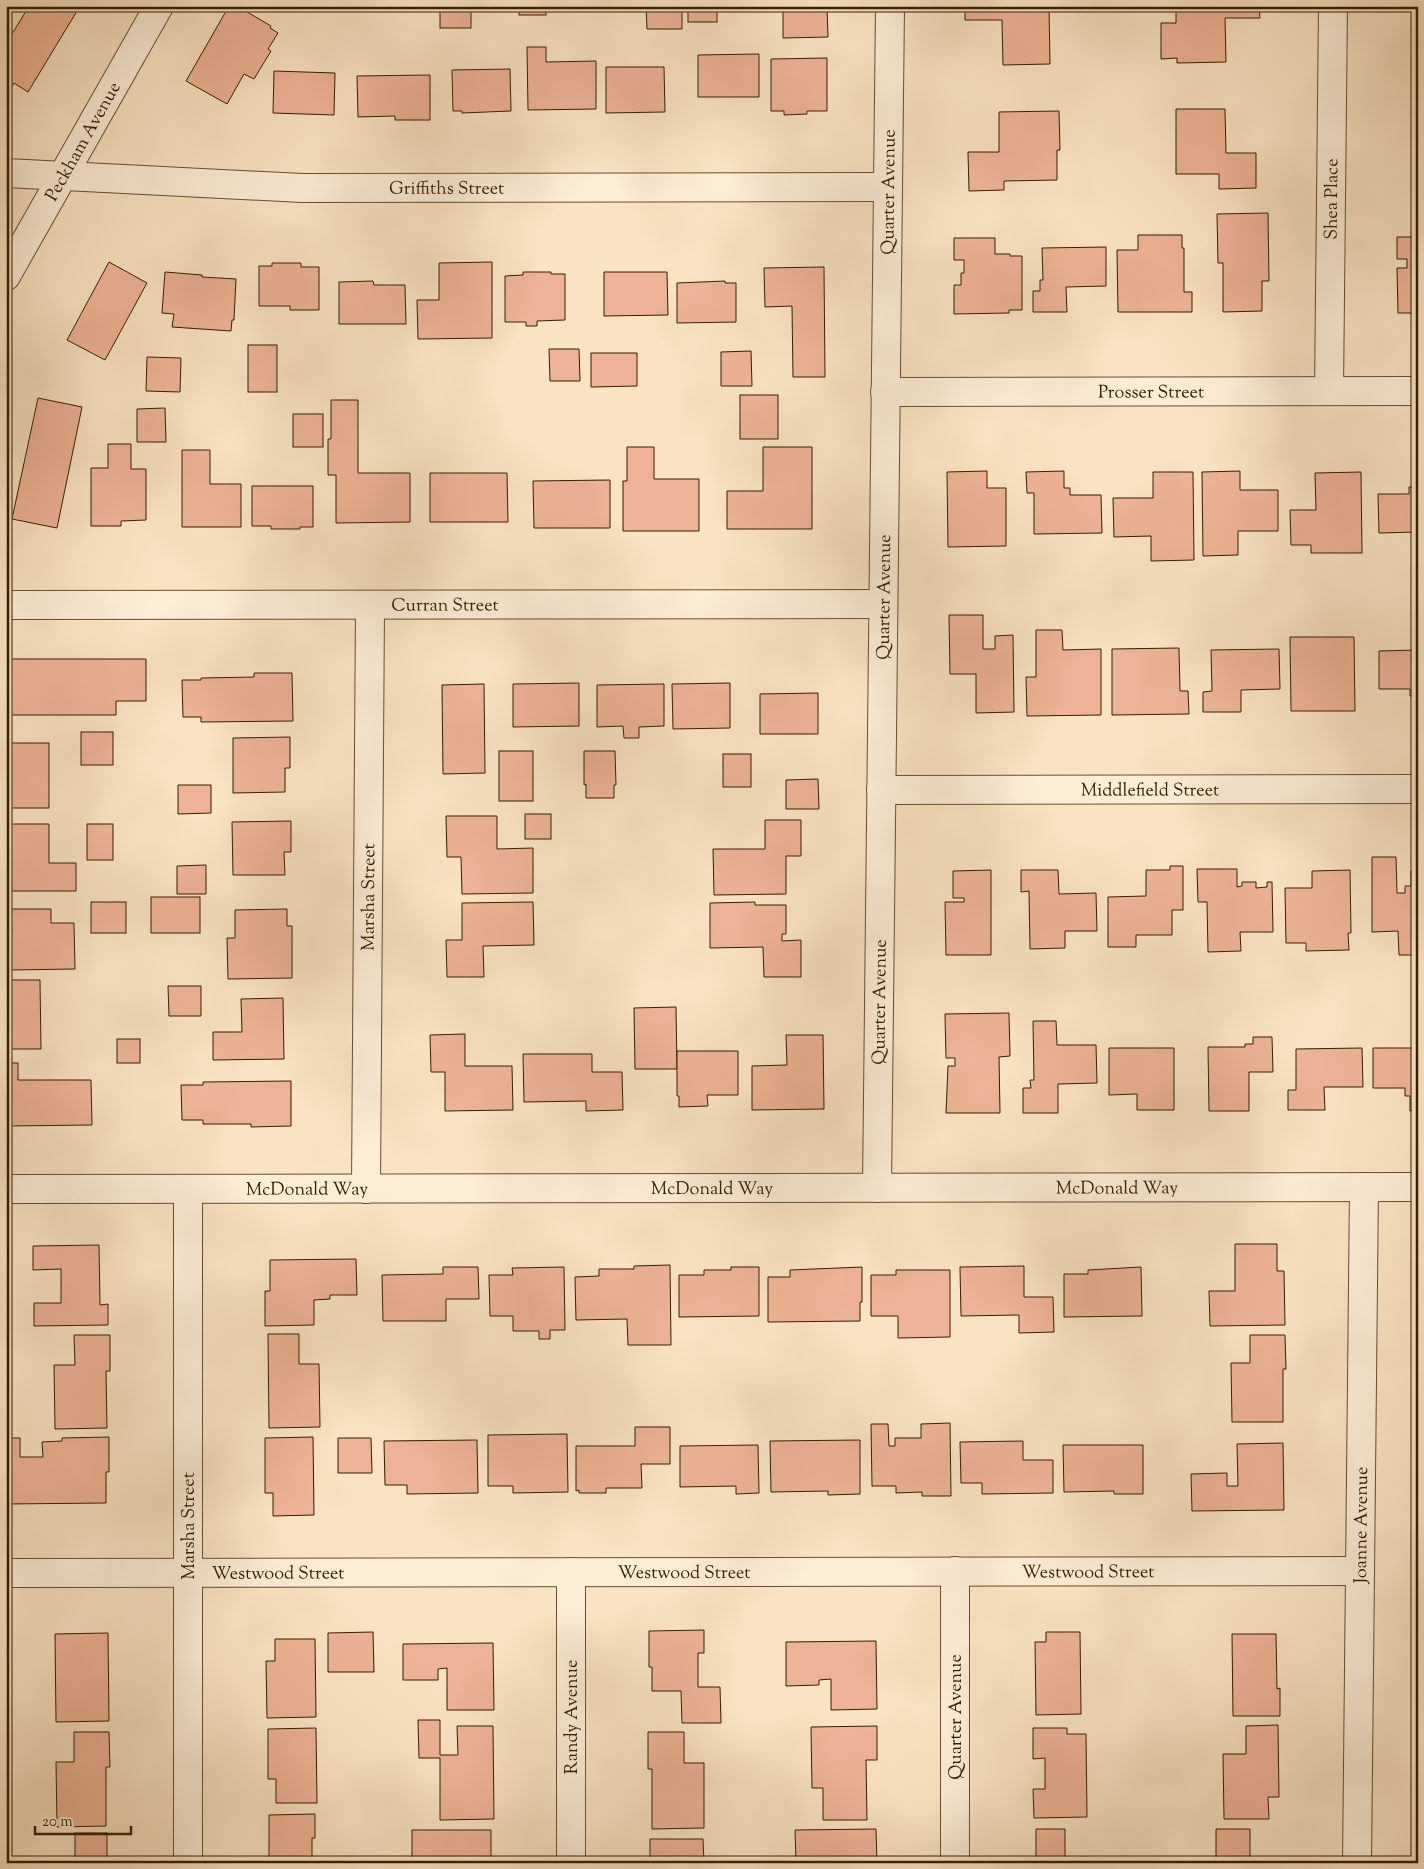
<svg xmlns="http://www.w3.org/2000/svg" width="1424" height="1869" viewBox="0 0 1424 1869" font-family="'Sorts Mill Goudy',serif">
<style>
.building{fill:#eeb396;stroke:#351e00}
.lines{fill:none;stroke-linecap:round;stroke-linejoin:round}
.minor-casing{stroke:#664f30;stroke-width:30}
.minor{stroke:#fcedd7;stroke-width:28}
.labels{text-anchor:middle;stroke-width:5;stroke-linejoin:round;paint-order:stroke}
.street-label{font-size:18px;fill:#351e00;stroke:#fcedd7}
</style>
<rect width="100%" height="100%" fill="#fae3c2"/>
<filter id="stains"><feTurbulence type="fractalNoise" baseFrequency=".004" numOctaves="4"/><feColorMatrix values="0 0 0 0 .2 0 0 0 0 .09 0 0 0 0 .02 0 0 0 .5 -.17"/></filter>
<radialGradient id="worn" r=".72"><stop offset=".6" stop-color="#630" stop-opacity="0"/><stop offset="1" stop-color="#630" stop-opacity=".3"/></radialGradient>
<g class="building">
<path d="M29 6H80L28 92 14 83 6 97V44Z"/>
<path d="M229 6H237L271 26 270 28 278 33 268 49 271 51 254 79 244 74 227 104 186 81Z"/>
<rect x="440" y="6" width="31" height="22"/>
<rect x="519" y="6" width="27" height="9"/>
<path d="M646 6H682V29H647Z"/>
<rect x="688" y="6" width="29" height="16"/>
<path d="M965 6H1049L1050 64 1003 65 1002 20H965Z"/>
<path d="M1176 6H1259L1260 18H1225L1226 62 1177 63V58L1161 59V23H1176Z"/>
<path d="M783 7H827L828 37 783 38Z"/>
<path d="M527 47H546V62L596 61V109L528 110Z"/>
<path d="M759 54V97H698V55Z"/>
<path d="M827 58V111H807V114L784 115V111H771V59Z"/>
<path d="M606 67H664L665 112 606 113Z"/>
<path d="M510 69 511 111 462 113V111H453L452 70Z"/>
<path d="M274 71 335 73 334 115 273 113Z"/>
<path d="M430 75V120H395V116L358 117 357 76Z"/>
<path d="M1176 109H1225L1226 153H1256V188L1219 189V174H1176Z"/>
<path d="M1059 111 1060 150H1057V180L1004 181V190L969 191 968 152H999V112Z"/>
<path d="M1268 213 1269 281H1262V311L1223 312V263H1218L1217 214Z"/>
<path d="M1138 235H1182V248H1184V292H1192V312H1118L1117 250H1138Z"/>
<path d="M1397 237H1418V313H1398L1397 268H1407V259H1397Z"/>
<path d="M954 238H995V254H1010V256H1022V310H1009V313L954 314V285H961V273H964V260H954Z"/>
<path d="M1106 247V286L1066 287 1067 312H1033V291H1040V280H1043L1042 248Z"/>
<path d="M109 262 147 283 105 360 67 340Z"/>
<path d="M492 262V338L418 339 417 300H439V263Z"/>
<path d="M272 263H301V267H319V310H290V306H259V266H272Z"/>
<path d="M824 267 825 377H793L792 306 765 307 764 268Z"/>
<path d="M165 272 202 275V277L236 279 234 320H232L231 331 172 327 174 314 162 313Z"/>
<path d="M523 272H551V274H565V320L537 321V326H526V322H505V276L523 275Z"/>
<path d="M604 272H667L668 315 604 316Z"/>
<path d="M373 281 374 285H405L406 324H339V282Z"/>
<path d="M725 281V283H736V322L677 323V283Z"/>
<rect x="248" y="345" width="29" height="47"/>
<path d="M549 349H579L580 381H550Z"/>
<path d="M751 351 752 386H721V352Z"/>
<path d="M591 353H637V386L591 387Z"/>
<path d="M147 357 181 358 180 392 146 391Z"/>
<rect x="740" y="395" width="38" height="44"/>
<path d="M38 398 82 407 57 528 12 519Z"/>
<path d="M331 400H358V473H410V522L336 523V475H328V439H331Z"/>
<path d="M165 408 166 442H137V409Z"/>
<rect x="293" y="414" width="30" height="33"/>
<path d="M108 444H131V469H146V520L121 521V526H91V468H108Z"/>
<path d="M627 447H654V479H699V531H623V481H627Z"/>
<path d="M763 447H812V529H727V491H763Z"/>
<path d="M182 450H210V484H241V527H182Z"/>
<path d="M987 471V488H1006V546L948 547 947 472Z"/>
<path d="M1064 471V488H1070V495H1101L1102 533 1034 534V493H1027L1026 472Z"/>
<path d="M1240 471V490H1278V531H1238V555L1203 556 1202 472Z"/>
<path d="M1415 471H1418V532L1379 533 1378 494H1409V487H1415Z"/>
<path d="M1153 472H1193L1194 560 1151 561V536L1114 537 1113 498H1153Z"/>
<path d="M1361 472 1362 553H1311V545H1291L1290 510H1316L1315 473Z"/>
<path d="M430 473H507L508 522H430Z"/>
<path d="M610 480V528H534L533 481Z"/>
<path d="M252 486H313V527H300V529H271V526H252Z"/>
<path d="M949 615H983V649H995V636L1013 635 1014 712 976 713V674H950Z"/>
<path d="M1036 630H1062L1063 650 1101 649V715L1027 716 1026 677H1036Z"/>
<path d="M1290 637H1354L1355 711H1291Z"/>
<path d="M1179 648 1180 691H1188L1189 714 1112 715V649Z"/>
<path d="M1279 649 1280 689 1241 690V712H1203V692L1212 691 1211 650Z"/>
<path d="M1418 650V711H1416V696H1410V689H1379V651Z"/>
<path d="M6 659H146V701H116V715H6Z"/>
<path d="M254 673H292L293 721 201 722V717H183L182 680H201V678L254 677Z"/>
<path d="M579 683V726L513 727V684Z"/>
<path d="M730 683V728L673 729 672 684Z"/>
<path d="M484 684 485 773 443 774 442 685Z"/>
<path d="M664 684V726L639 727V738H624L623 726 597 727V685Z"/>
<path d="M818 693V734H760V694Z"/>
<rect x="81" y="732" width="32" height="33"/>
<path d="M290 737V768H285V792L233 793V738Z"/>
<rect x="6" y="743" width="43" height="65"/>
<rect x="499" y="751" width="34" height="50"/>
<path d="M584 751H615L616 785H614V798H586V784L584 785Z"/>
<rect x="723" y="754" width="28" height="33"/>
<path d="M818 779 819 809H786V780Z"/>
<path d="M178 785H211V813L178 814Z"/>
<rect x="525" y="814" width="26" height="25"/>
<path d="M446 816H497V849L533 848V893L462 894 461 857H447Z"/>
<path d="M765 820H801V856H786V894L714 895 713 849H765Z"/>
<path d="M291 821V852H284L285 875H233L232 822Z"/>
<path d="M6 824H49V863H76V891H6Z"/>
<rect x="87" y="824" width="26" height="36"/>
<path d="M1372 857H1396L1397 893H1405V886H1411V871H1418V955H1399L1398 931 1372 932Z"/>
<path d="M206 865V894H177V866Z"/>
<path d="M1170 866H1183V910H1172V935H1136V947H1108V897L1146 896V870H1170Z"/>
<path d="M1197 869H1237V887L1242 886V882H1256V888L1267 887V882H1272L1273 932H1240L1241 951 1208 952 1207 902H1198Z"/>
<path d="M991 870V955H946L945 902H964V898H953V871Z"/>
<path d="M1021 870H1058L1059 894 1096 893 1097 931H1065V948L1030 949 1029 891 1021 892Z"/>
<path d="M1350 870 1351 933H1348L1349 950 1306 951V943H1286L1285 888H1312V871Z"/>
<rect x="151" y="897" width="49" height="36"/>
<rect x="91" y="902" width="35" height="31"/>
<path d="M533 902 534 945 483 946 484 977H447L446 940H462V903Z"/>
<path d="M755 902V905H786V934H782V941L801 940V977H764L763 947 710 948V903Z"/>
<path d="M11 909H51V923H74L75 969 9 970V934H12Z"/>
<path d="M287 909V926H292V978L228 979 227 938H235V910Z"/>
<path d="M6 980H40L41 1049H6Z"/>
<path d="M168 986H201V1016H169Z"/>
<path d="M283 998 284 1059 213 1060V1032H242L241 999Z"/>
<path d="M676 1007 677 1069H635L634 1008Z"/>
<path d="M1009 1013 1010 1056 999 1057 1000 1113H946L948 1066H955V1058H946L945 1014Z"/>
<path d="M1033 1021H1056L1057 1045H1096L1097 1083 1058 1084V1113H1023V1088H1031L1030 1080H1034Z"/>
<path d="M465 1034V1066H512L513 1110 445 1111V1072H431L430 1035Z"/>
<path d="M786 1035H823L824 1109 752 1110V1066L787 1065Z"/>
<path d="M1253 1037H1272L1273 1072H1249V1111H1209L1208 1047H1245V1044H1253Z"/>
<rect x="117" y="1039" width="23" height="24"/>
<path d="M1109 1048H1174V1110H1137V1094L1109 1095Z"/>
<path d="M1362 1048 1363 1087H1324L1325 1110H1288V1090H1296V1049Z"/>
<path d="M1373 1048H1418V1111H1410V1096H1405V1088H1373Z"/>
<path d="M677 1051H738V1095H707L708 1106 679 1107V1096H677Z"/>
<path d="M523 1054H592V1072H622L623 1110 586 1111V1101L524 1102Z"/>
<path d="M6 1063H18V1080H91L92 1125 6 1126Z"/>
<path d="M291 1081V1126L251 1127V1124H203V1120H182L181 1085H203V1082Z"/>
<path d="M1235 1244H1277V1271H1284L1285 1325 1210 1326 1209 1291H1235Z"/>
<path d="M99 1245 100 1305 108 1304V1325L34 1326V1303H61V1269L33 1270V1246Z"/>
<path d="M356 1259 357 1295H330V1299L314 1300V1325L265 1326V1291H270V1260Z"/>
<path d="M670 1265 671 1345H628L627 1319 576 1320 575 1277 599 1276V1269H634V1266Z"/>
<path d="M1024 1266V1297H1053L1054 1332 1019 1333V1315L961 1316 960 1267Z"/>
<path d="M443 1267H478L479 1299H446V1321H383L382 1275 443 1274Z"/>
<path d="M564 1267 565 1330H550V1339H539V1331H513V1316H490L489 1275H513L512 1268Z"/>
<path d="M731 1267H759V1316L679 1317V1275H704V1270H731Z"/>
<path d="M862 1267V1302H860V1321L768 1322V1277H790V1270Z"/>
<path d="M1141 1267 1142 1316 1064 1317V1274H1088V1270Z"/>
<path d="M896 1270H950V1337L898 1338V1316H871V1275H896Z"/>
<path d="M268 1334H299V1364H319L320 1427 269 1428Z"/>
<path d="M74 1335H110V1371H106L107 1428 55 1429 54 1365H75Z"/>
<path d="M1250 1335H1285L1286 1369H1283V1422H1232L1231 1363H1250Z"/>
<path d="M950 1423 951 1496H922V1492L896 1493V1486H872L871 1424H888L889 1446H895V1438H921V1424Z"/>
<path d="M635 1427H670V1464H641L642 1488H606V1493H579V1490L576 1491V1446H635Z"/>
<path d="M567 1434 568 1492 513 1493V1486H488V1435Z"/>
<path d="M109 1437V1472H106V1503L6 1504V1438H20V1457H43L42 1442 62 1441V1438Z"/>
<path d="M313 1437 314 1515 273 1516V1493H265V1438Z"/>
<path d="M338 1438H371L372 1473H338Z"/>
<path d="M477 1440 478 1493 407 1494V1485H385L384 1441Z"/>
<path d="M860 1440V1494L828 1495V1491L771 1492 770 1441Z"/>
<path d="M1023 1441V1460H1053V1493L982 1494V1483H961L960 1442Z"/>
<path d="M1283 1443 1284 1510 1192 1511 1191 1474 1227 1473V1486H1238L1237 1444Z"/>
<path d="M758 1445 759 1493 736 1494V1486L680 1487V1446Z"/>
<path d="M1063 1445H1143V1494H1114V1491L1064 1492Z"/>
<path d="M704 1630V1653H698V1687H720L721 1723H682L681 1691H652V1667H649V1631Z"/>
<path d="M373 1632 374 1672H328V1633Z"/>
<path d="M1046 1632H1080L1081 1714 1036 1715 1035 1642H1046Z"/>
<path d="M108 1633 109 1721 56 1722 55 1634Z"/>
<path d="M1232 1634H1276L1277 1689 1280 1688V1716H1233Z"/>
<path d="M275 1639H315L316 1717 267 1718 266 1661H275Z"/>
<path d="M876 1641 877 1709 831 1710V1679L819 1680V1685L786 1686V1642Z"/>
<path d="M493 1643 494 1710H447V1668L438 1669V1680H403V1644Z"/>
<path d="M418 1720H440V1755H458L457 1726H493L494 1819 440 1820V1758H419Z"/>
<path d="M1278 1725 1279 1797H1268L1269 1819H1224L1223 1754H1246V1726Z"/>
<path d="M877 1726V1760H866L867 1820H823V1788H812L811 1727Z"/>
<path d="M316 1728 317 1803H276V1779H268V1729Z"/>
<path d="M1033 1728H1067V1734H1086L1087 1817 1034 1818 1033 1789H1045V1758L1033 1759Z"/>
<path d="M74 1732H109L110 1767H106V1826L57 1827 56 1762H74Z"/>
<path d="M648 1732H684V1763H704V1828L652 1829V1769H648Z"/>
<path d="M315 1814V1838H312V1863H269V1815Z"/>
<path d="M876 1829 877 1863H796L795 1830Z"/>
<path d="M1036 1829H1065V1858L1087 1857V1863H1036Z"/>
<path d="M1216 1829H1250V1859L1276 1858V1863H1216Z"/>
<path d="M412 1830H491V1863L412 1862Z"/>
<rect x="75" y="1833" width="32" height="30"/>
<path d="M650 1839H703L704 1863H650Z"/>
</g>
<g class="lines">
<defs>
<g id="minor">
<path id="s1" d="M6 173 302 188 888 187"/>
<path id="s2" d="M6 276 159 6"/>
<path id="s3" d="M1329 391 1333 6"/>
<path id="s4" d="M885 392 1418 391"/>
<path id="s5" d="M6 605 883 604"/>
<path id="s6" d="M881 790 1418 789"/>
<path id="s7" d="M877 1188 890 6"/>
<path id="s8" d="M6 1189 1418 1187"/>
<path d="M188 1189V1863"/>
<path id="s9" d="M366 1189 370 605"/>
<path d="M955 1571V1863"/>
<path d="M571 1572V1863"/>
<path id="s10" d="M6 1573 1360 1571"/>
<path id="s11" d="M1357 1863 1364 1187"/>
</g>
</defs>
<use href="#minor" class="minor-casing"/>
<use href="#minor" class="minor"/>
</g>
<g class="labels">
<g class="street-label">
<text dy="6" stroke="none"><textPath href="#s2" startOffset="155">Peckham Avenue</textPath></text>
<text dy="6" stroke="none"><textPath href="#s1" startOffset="441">Griffiths Street</textPath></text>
<text dy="6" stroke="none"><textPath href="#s7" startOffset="996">Quarter Avenue</textPath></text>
<text dy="6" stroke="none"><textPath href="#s3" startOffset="192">Shea Place</textPath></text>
<text dy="6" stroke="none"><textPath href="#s4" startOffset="266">Prosser Street</textPath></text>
<text dy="6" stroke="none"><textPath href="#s7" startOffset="591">Quarter Avenue</textPath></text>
<text dy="6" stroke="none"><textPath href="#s5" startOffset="439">Curran Street</textPath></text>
<text dy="6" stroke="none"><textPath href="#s6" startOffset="269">Middlefield Street</textPath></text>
<text dy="6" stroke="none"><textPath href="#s9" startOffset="292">Marsha Street</textPath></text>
<text dy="6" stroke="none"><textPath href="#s7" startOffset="186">Quarter Avenue</textPath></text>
<text dy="6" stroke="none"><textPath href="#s8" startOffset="706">McDonald Way</textPath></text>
<text dy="6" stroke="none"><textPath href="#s8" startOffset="1111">McDonald Way</textPath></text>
<text dy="6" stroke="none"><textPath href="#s8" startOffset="301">McDonald Way</textPath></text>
<text dy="6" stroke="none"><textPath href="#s11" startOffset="338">Joanne Avenue</textPath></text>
<text transform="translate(188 1526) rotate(-90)" y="6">Marsha Street</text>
<text dy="6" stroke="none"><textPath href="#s10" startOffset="1082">Westwood Street</textPath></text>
<text dy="6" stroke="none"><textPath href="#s10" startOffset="272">Westwood Street</textPath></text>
<text dy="6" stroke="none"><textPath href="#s10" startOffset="678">Westwood Street</textPath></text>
<text transform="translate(571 1717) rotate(-90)" y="6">Randy Avenue</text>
<text transform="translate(955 1717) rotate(-90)" y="6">Quarter Avenue</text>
</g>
</g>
<rect width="1424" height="1869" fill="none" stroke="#fae3c2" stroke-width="25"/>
<rect x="8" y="8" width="1409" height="1854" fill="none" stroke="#351e00" stroke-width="2.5"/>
<rect x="12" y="12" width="1399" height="1844" fill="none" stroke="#351e00"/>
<path d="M35 1826v8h96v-8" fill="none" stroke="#351e00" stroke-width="2.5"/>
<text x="42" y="1826" font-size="15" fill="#351e00" stroke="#fcedd7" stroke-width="4" paint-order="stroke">20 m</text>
<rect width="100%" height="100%" filter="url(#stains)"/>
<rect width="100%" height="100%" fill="url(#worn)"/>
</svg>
